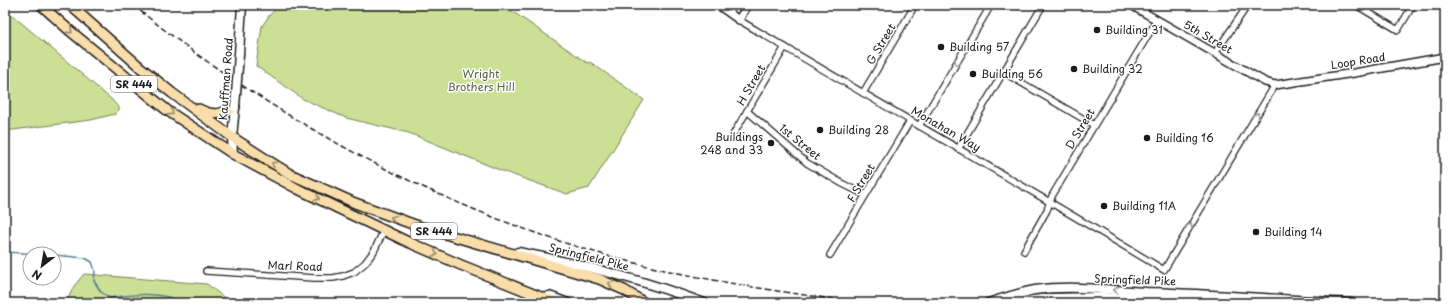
<svg xmlns="http://www.w3.org/2000/svg" width="1450" height="308" viewBox="0 0 1450 308" font-family="'Playpen Sans',sans-serif">
<style>
.green{fill:#cbe095;stroke:#747e58}
.lines{fill:none;stroke-linecap:round;stroke-linejoin:round}
.stream{stroke:#588092;stroke-width:1.5}
.minor-casing{stroke:#1c1c1c;stroke-width:8}
.tertiary-casing{stroke:#1c1c1c;stroke-width:10}
.secondary-casing{stroke:#1c1c1c;stroke-width:11}
.trunk-casing{stroke:#1c1c1c;stroke-width:12}
.minor{stroke:#fff;stroke-width:5.5}
.tertiary{stroke:#fff;stroke-width:7}
.secondary{stroke:#fff;stroke-width:8}
.trunk{stroke:#f9deab;stroke-width:9}
.rail{stroke:#1c1c1c;stroke-width:1.5;stroke-dasharray:6 3;stroke-linecap:butt}
.secondary-bridge-casing{stroke:#1c1c1c;stroke-width:11;stroke-linecap:butt}
.secondary-bridge{stroke:#fff;stroke-width:8}
.oneway{stroke:#96876b}
.oneway2{stroke:#999}
.poi-dot{fill:#1c1c1c;stroke:#fff;stroke-width:1.5}
.labels{text-anchor:middle;stroke-width:3;stroke-linejoin:round;paint-order:stroke}
.shield{fill:#fff;stroke:#606060;stroke-width:1}
.shield-label{font-size:10px;font-weight:bold;fill:#1c1c1c}
.poi-label{font-size:11px;fill:#1c1c1c;stroke:#fff;text-anchor:start}
.street-label{font-size:11px;fill:#1c1c1c;stroke:#fff}
.park-label{font-size:11px;fill:#596146;stroke:#fff}
</style>
<rect width="100%" height="100%" fill="#fff"/>
<filter id="ink" filterUnits="userSpaceOnUse"><feTurbulence type="fractalNoise" baseFrequency=".025" numOctaves="2"/><feDisplacementMap in="SourceGraphic" scale="8" xChannelSelector="R" yChannelSelector="G"/><feConvolveMatrix kernelMatrix="1 2 1 2 8 2 1 2 1" color-interpolation-filters="sRGB"/></filter>
<g filter="url(#ink)">
<g class="green">
<path d="M279 5H503L586 62 588 63 590 62 644 100 589 188 567 194 502 171 409 133 346 118 303 99 256 66 262 26 269 16Z"/>
<path d="M5 9 111 99 120 109 115 114 91 120 5 131Z"/>
<path d="M84 274 207 284 231 303H66L74 286Z"/>
</g>
<g class="lines">
<g class="stream">
<path d="M5 252 39 254"/>
<path d="M54 255 85 258 92 262 95 271 94 281 101 292 110 298C133 294 162 291 183 303"/>
</g>
<defs>
<g id="minor">
<path d="M1356 5 1398 30 1413 5"/>
<path d="M739 20C880 104 1023 185 1164 270L1275 85"/>
<path d="M1215 53 1248 5"/>
<path d="M1003 72 1094 125"/>
<path d="M863 93 915 5"/>
<path d="M747 111 807 163 843 184 865 195"/>
<path d="M919 126 991 5"/>
<path d="M734 133 785 47"/>
<path d="M958 149 1043 5"/>
<path d="M1024 251 1047 210 1052 196 1157 20"/>
<path d="M830 255 910 121"/>
<path d="M206 271 314 278H333L343 276 354 272 365 263 374 251 384 230"/>
</g>
<g id="tertiary">
<path d="M718 5 739 20 747 5"/>
<path d="M1131 5 1265 82 1275 85 1354 73 1445 57"/>
</g>
<g id="secondary">
<path d="M239 54 242 5"/>
<path d="M233 154 232 137 235 107"/>
<path d="M518 252C581 264 644 280 704 303"/>
<path d="M549 296 568 303"/>
<path d="M988 303C1004 298 1019 293 1035 290 1070 285 1111 290 1147 292 1215 294 1284 300 1352 303"/>
<path d="M1009 303 1049 298 1103 297 1241 303"/>
</g>
<g id="trunk">
<path d="M41 5 69 30 168 111 233 154 298 189 408 242 461 265 556 303"/>
<path d="M70 5 140 67 172 93 232 137 269 161 290 174 355 203 418 226 599 279 624 290 645 303"/>
<path d="M199 109C214 117 221 114 235 107"/>
</g>
</defs>
<use href="#minor" class="minor-casing"/>
<use href="#tertiary" class="tertiary-casing"/>
<use href="#secondary" class="secondary-casing"/>
<use href="#trunk" class="trunk-casing"/>
<use href="#minor" class="minor"/>
<use href="#tertiary" class="tertiary"/>
<use href="#secondary" class="secondary"/>
<use href="#trunk" class="trunk"/>
<path class="rail" d="M133 5C267 114 424 201 591 251 679 277 771 291 863 303"/>
<defs>
<path id="secondary-bridge" d="M235 107 239 54"/>
</defs>
<use href="#secondary-bridge" class="secondary-bridge-casing"/>
<use href="#secondary-bridge" class="secondary-bridge"/>
</g>
<defs><path id="oneway-chevron" d="M-2-3.5L2.5 0L-2 3.5" fill="none" stroke-width="1.6" stroke-linecap="round" stroke-linejoin="round"/></defs>
<g class="oneway">
<use href="#oneway-chevron" transform="translate(70 31) rotate(40)"/>
<use href="#oneway-chevron" transform="translate(171 113) rotate(37)"/>
<use href="#oneway-chevron" transform="translate(274 164) rotate(-150)"/>
<use href="#oneway-chevron" transform="translate(317 198) rotate(26)"/>
<use href="#oneway-chevron" transform="translate(393 218) rotate(-160)"/>
<use href="#oneway-chevron" transform="translate(435 254) rotate(25)"/>
<use href="#oneway-chevron" transform="translate(611 284) rotate(-157)"/>
</g>
<g class="oneway2">
<use href="#oneway-chevron" transform="translate(957 63) rotate(120)"/>
<use href="#oneway-chevron" transform="translate(1257 115) rotate(-59)"/>
<use href="#oneway-chevron" transform="translate(1190 226) rotate(-59)"/>
<use href="#oneway-chevron" transform="translate(1116 290) rotate(-178)"/>
</g>
</g>
<g class="poi-dot">
<circle cx="1097" cy="30" r="4"/>
<circle cx="941" cy="47" r="4"/>
<circle cx="1074" cy="69" r="4"/>
<circle cx="973" cy="74" r="4"/>
<circle cx="820" cy="130" r="4"/>
<circle cx="1147" cy="138" r="4"/>
<circle cx="771" cy="143" r="4"/>
<circle cx="1104" cy="206" r="4"/>
<circle cx="1256" cy="232" r="4"/>
</g>
<g class="labels">
<g class="shield">
<rect x="111" y="76" width="46" height="16" rx="3"/>
<rect x="411" y="223" width="46" height="16" rx="3"/>
</g>
<g class="shield-label">
<text x="134" y="88">SR 444</text>
<text x="434" y="235">SR 444</text>
</g>
<g class="poi-label">
<text x="1105" y="34">Building 31</text>
<text x="949" y="51">Building 57</text>
<text x="1082" y="73">Building 32</text>
<text x="981" y="78">Building 56</text>
<text x="828" y="134">Building 28</text>
<text x="763" y="141" text-anchor="end">Buildings<tspan x="763" dy="13">248 and 33</tspan></text>
<text x="1155" y="142">Building 16</text>
<text x="1112" y="210">Building 11A</text>
<text x="1264" y="236">Building 14</text>
</g>
<g class="street-label">
<text transform="translate(1208 37) rotate(30)" y="4">5th Street</text>
<text transform="translate(881 44) rotate(-59)" y="4">G Street</text>
<text transform="translate(1358 61) rotate(-9)" y="4">Loop Road</text>
<text transform="translate(226 79) rotate(-86)" y="4">Kauffman Road</text>
<text transform="translate(751 85) rotate(-60)" y="4">H Street</text>
<text transform="translate(946 129) rotate(30)" y="4">Monahan Way</text>
<text transform="translate(1080 129) rotate(-59)" y="4">D Street</text>
<text transform="translate(800 142) rotate(39)" y="4">1st Street</text>
<text transform="translate(861 183) rotate(-59)" y="4">F Street</text>
<text transform="translate(589 257) rotate(14)" y="4">Springfield Pike</text>
<text transform="translate(295 266) rotate(2)" y="4">Marl Road</text>
<text transform="translate(1135 280) rotate(2)" y="4">Springfield Pike</text>
</g>
<g class="park-label">
<text x="481" y="78">Wright<tspan x="481" dy="13">Brothers Hill</tspan></text>
</g>
</g>
<rect width="1450" height="308" fill="none" stroke="#fff" stroke-width="20"/>
<rect x="10" y="10" width="1430" height="288" fill="none" stroke="#1c1c1c" stroke-width="1.5" filter="url(#ink)"/>
<g transform="translate(42 266) rotate(211)"><circle r="19" fill="#ffffff" stroke="#a4a4a4"/>
<path d="M0-3L7 15L0 10L-7 15Z" fill="#1c1c1c"/>
<text y="-6" font-size="11" font-weight="bold" text-anchor="middle" fill="#1c1c1c">N</text>
</g>
</svg>
